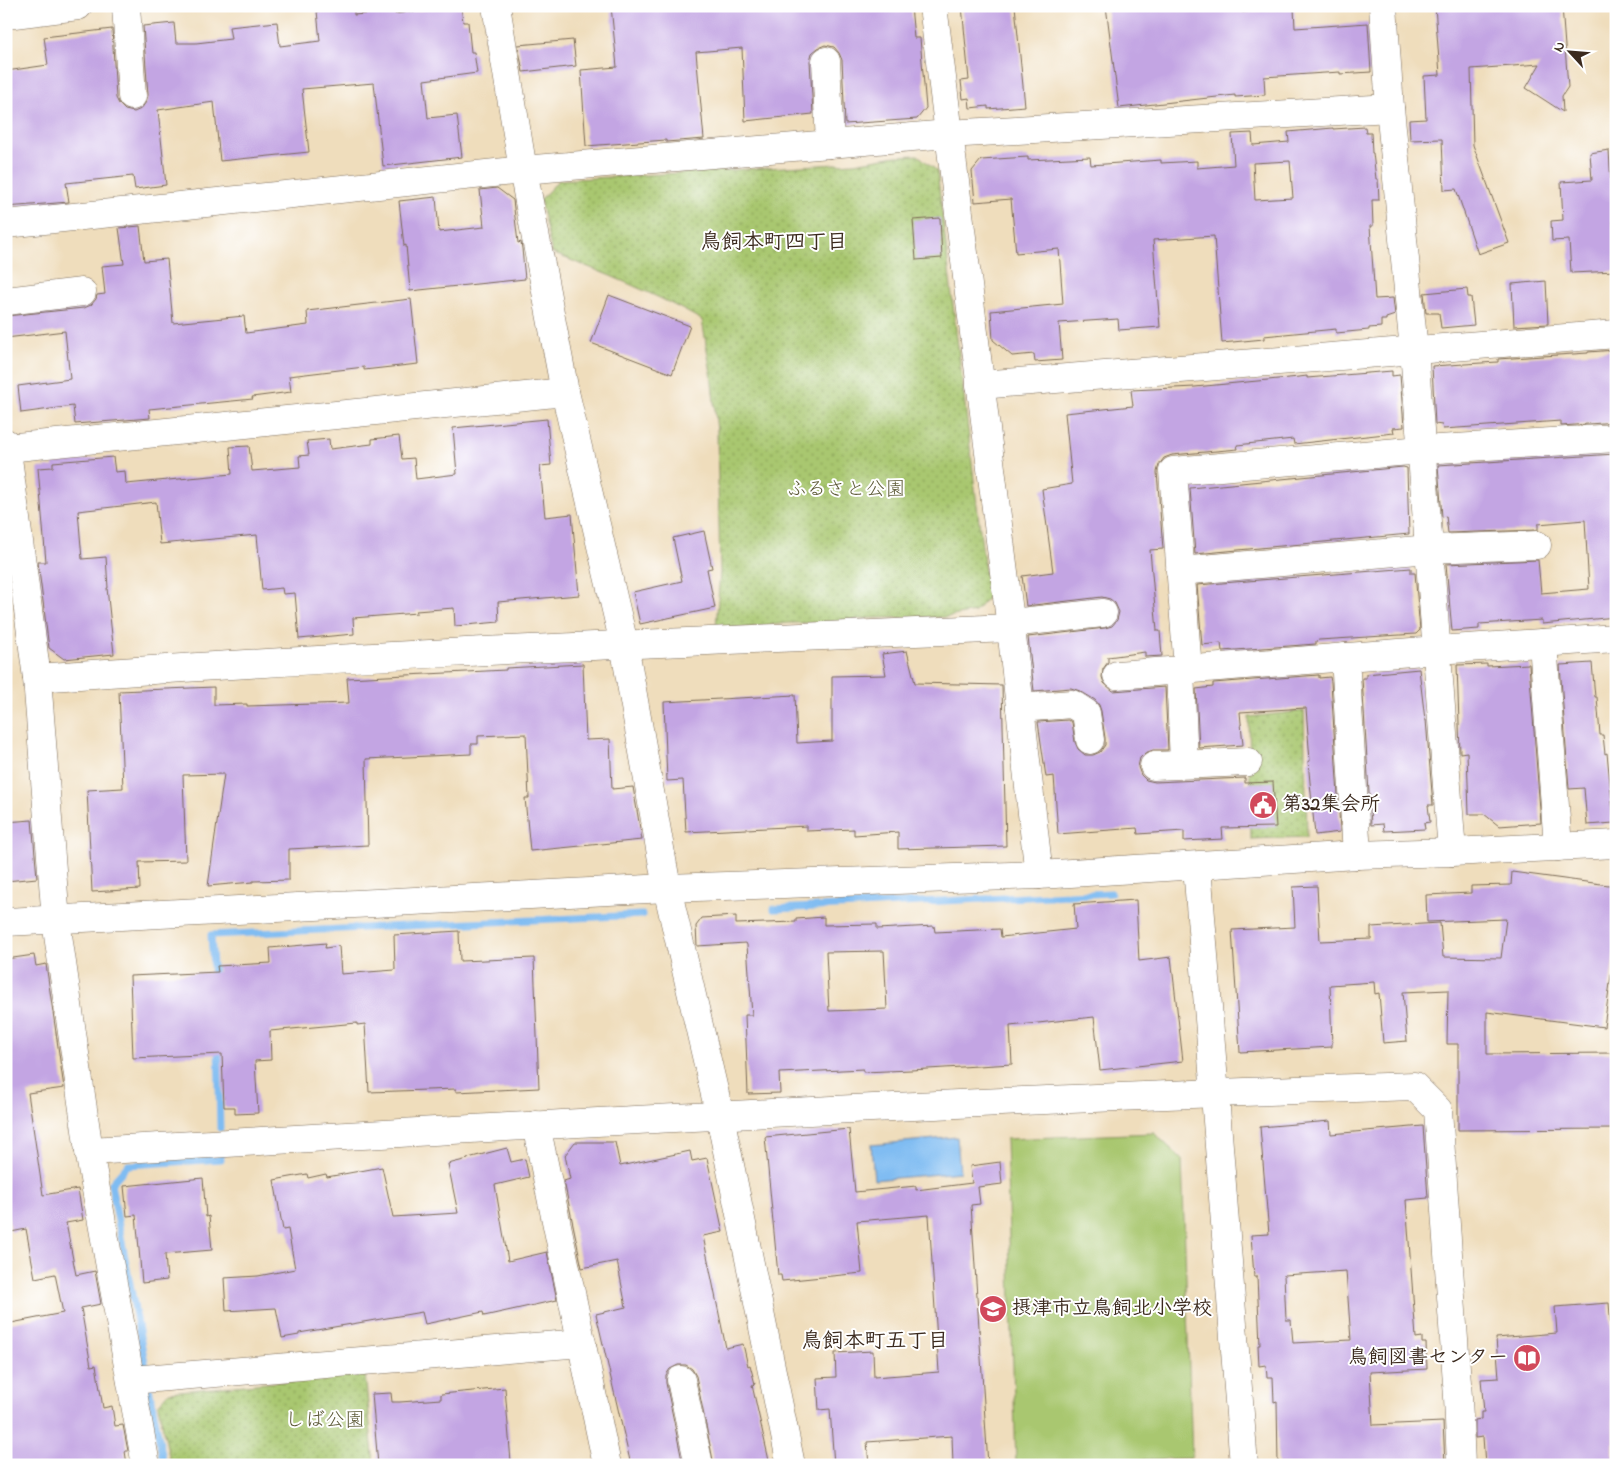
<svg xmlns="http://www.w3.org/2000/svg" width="1622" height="1471" viewBox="0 0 1622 1471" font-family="'Indie Flower','Klee One',sans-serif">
	<defs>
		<pattern id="park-dots" width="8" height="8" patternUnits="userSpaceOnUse" patternTransform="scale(1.25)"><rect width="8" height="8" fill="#a9c76f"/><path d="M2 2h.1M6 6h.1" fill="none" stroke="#8ba25b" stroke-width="1.8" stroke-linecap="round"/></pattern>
	</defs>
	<rect width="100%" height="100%" fill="#fff"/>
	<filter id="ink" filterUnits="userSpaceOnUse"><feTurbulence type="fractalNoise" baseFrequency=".02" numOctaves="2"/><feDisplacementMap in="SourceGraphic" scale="10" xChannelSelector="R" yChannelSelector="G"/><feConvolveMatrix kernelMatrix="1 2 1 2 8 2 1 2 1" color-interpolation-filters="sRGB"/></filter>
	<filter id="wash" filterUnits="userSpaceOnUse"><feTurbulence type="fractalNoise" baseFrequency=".0096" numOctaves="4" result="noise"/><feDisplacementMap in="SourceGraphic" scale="20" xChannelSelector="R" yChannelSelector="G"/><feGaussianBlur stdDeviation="1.12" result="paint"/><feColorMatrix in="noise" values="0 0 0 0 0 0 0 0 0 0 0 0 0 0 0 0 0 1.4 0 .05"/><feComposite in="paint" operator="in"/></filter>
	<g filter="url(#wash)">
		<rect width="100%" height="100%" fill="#efddbc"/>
		<!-- park -->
		<g fill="url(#park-dots)" stroke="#727846">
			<path d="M918 155 937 171 988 597 975 612 946 617 871 618 826 623H789L744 628H716L720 572 717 431 711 373 702 320C654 293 603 272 552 253L540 200 559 180 854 163 896 156Z"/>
			<polygon points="1304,711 1307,837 1251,839 1249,717"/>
			<polygon points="365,1374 374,1465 171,1465 158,1405 169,1392"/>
		</g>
		<!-- garden -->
		<polygon fill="#a9c76f" stroke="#727846" points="1154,1133 1182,1159 1192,1458 1016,1464 1006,1139"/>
		<!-- water -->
		<polygon fill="#7fbcf2" stroke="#5d7388" points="957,1137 960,1172 874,1180 871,1145"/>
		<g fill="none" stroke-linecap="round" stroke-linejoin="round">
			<!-- stream -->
			<g stroke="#7fbcf2" stroke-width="7">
				<polyline points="774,909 1111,893"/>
				<polyline points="214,982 211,935 642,915"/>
				<polyline points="218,1045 220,1128"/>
				<polyline points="147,1373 111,1184 128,1165 221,1159 220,1154"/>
				<polyline points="148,1383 164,1465"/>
			</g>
		</g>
		<g id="blocks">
			<!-- building -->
			<g fill="#c3a5e3" fill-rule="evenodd">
				<polygon points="437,6 461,6 463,22 468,22 471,52 474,52 477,73 424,80 428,118 457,115 462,157 383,166 374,83 302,89 309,152 220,161 214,102 158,110 166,185 135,189 133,176 66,183 69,202 6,207 6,71 48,65 44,37 112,29 116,98 119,104 125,110 134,112 141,109 146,102 148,95 143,26 174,23 176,43 196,43 231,39 229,27 277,22 280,46 320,41 317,11 354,7 354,15 395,11 395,14 437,8"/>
				<polygon points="611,6 911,6 914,38 920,38 926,108 917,119 845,124 842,60 839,53 834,47 825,45 818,48 812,53 810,61 813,114 745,121 742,48 696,52 704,139 666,142 666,140 586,146 581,70 617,67"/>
				<polygon points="962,6 1015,6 1025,106 988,109 988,106 970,108 969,98 963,99 961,81 969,80"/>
				<polygon points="1106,6 1241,6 1242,12 1294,8 1295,28 1368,23 1371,72 1340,74 1340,72 1264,77 1265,95 1235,97 1235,95 1119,108"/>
				<polygon points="1435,6 1562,6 1568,87 1562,96 1563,112 1526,88 1540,64 1471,69 1473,145 1509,243 1478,254 1456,189 1444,190 1442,139 1410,140 1409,120 1426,119 1424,76 1440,75"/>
				<polygon points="573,40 576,66 523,72 518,45"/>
				<path d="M1365 127 1366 133H1371L1372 153H1373L1376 179H1378L1379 200H1372L1373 226H1370L1375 299 1393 298 1395 315 1386 318V320H1381V327L1369 328V330L1336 333V329L1264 336V339L1222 343 1214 236 1153 240 1160 327 1119 330 1118 319 1059 323 1062 360 1035 362 1034 354 1012 356 993 340 991 311 1063 304 1059 249 1016 253 1011 199 975 202 972 171 981 160 1028 157V160L1090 157 1091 165 1161 160V163L1197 161V168L1234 165 1232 134 1252 133 1253 145 1289 142 1288 132 1333 128V129ZM1290 161 1293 198 1255 200 1253 163Z"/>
				<polygon points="1609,150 1616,271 1571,273 1569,240 1552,241 1551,221 1563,220 1561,182 1592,180 1590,153"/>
				<polygon points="497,188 513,200 518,243 521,242 522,249 525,279 410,291 406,245 404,246 399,201 436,197 439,232 484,227 480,190"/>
				<polygon points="940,218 942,258 916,260 913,220"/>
				<polygon points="140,226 144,261 167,259 173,323 244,316 246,333 308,325 307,311 411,299 418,364 364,370 364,367 289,376 291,392 252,397 253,399 149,409 150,418 75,424 73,406 21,413 18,386 70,379 65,331 6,338 6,316 84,308 91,305 96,299 97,295 105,294 102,266 124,264 119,228"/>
				<polygon points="1546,281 1548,324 1514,326 1512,284"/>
				<polygon points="1467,289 1468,297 1471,297 1474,325 1441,328 1439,313 1426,313 1424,293"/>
				<polygon points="609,295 690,326 672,374 591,343"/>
				<polygon points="1616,350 1616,422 1561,426 1561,421 1443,429 1442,425 1435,424 1432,366 1498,362 1498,359 1588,353 1588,352"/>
				<polygon points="1392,371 1392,376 1400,375 1404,427 1393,428 1394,433 1294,444 1293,439 1237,445 1238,449 1172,455 1164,458 1159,465 1157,472 1163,549 1150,550 1157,631 1160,631 1162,656 1145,657 1145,652 1108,657 1108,662 1103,669 1102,677 1104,683 1113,691 1165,687 1168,750 1153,750 1145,753 1140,758 1138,767 1141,775 1146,780 1155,782 1245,778 1245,783 1273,782 1276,827 1222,828 1223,839 1184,841 1184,831 1138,834 1137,828 1058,834 1054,776 1046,777 1038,722 1068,720 1072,722 1075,742 1078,749 1085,755 1093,755 1100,752 1105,745 1105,738 1101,711 1099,705 1095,700 1080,691 1071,688 1034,691 1028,637 1105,628 1112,626 1117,620 1119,612 1115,603 1110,599 1102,597 1026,606 1022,576 1053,572 1042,489 1072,484 1065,413 1133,406 1131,390 1195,387 1299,377 1307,376 1307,378"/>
				<polygon points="547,419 551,465 540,466 545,517 572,514 579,595 498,602 499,622 455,626 454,608 416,611 417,613 353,618 354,634 299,639 295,593 283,594 282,588 262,590 257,535 160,544 156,502 78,511 82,559 106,557 108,588 107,588 114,654 64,659 49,648 38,562 46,562 38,468 53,467 53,462 113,457 115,472 125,471 126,484 232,474 230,447 249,446 252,471 300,467 299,456 309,455 307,441 329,439 330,449 372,444 372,439 399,436 402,459 414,458 416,479 457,474 453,428"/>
				<polygon points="1616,454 1616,617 1542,624 1542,620 1479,624 1479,629 1452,631 1446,564 1538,560 1541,593 1589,589 1585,520 1538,524 1538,530 1448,533 1446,516 1442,517 1438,465"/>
				<polygon points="1403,467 1407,468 1409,534 1195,554 1190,488"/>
				<polygon points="704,531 712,568 707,569 715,608 640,624 633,592 682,581 673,538"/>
				<polygon points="1411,568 1411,573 1415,573 1420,630 1416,634 1319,640 1316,641 1316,644 1222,651 1221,643 1202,645 1197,585"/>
				<polygon points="907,651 915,683 1002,685 1006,846 898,849 898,832 854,835 854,829 807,831 807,826 686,832 683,780 667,781 664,702 795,695 797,743 832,741 832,676 886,675 882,654"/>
				<polygon points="1592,663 1595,697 1597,697 1600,735 1603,735 1605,754 1607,753 1614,823 1587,825 1584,788 1569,789 1560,665"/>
				<polygon points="583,664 586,740 610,739 612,789 633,787 642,840 530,851 525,798 529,798 526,734 478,736 478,744 471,744 471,754 366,759 368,845 289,849 289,880 253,881 253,882 208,886 224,774 183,775 186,861 139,862 140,889 92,892 87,790 123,788 119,691 214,687 214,705 247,704 247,706 349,703 347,678 506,670 506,668"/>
				<polygon points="1487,664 1487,666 1529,664 1541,823 1499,826 1484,814 1469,814 1467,752 1460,753 1457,665"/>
				<polygon points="1419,669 1425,720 1426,720 1433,805 1428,805 1430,822 1424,823 1425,829 1384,831 1383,824 1371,825 1362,678 1366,678 1366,674"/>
				<polygon points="1319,675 1319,678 1330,677 1331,682 1340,829 1340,832 1315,835 1308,761 1310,761 1306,708 1240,712 1243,745 1199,748 1196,689 1213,687 1213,683"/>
				<polygon points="32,820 37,878 6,881 6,822"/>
				<polygon points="1512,872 1616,886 1616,939 1604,1027 1487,1012 1487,1054 1616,1053 1616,1129 1458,1130 1458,1044 1447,1044 1448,990 1403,992 1407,1041 1383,1043 1379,993 1375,994 1374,982 1330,985 1332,1047 1240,1052 1232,930 1295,927 1293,887 1317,886 1320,941 1371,939 1371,927 1440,923 1443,957 1501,958 1506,919 1427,922 1426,895 1471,893 1471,886 1511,885"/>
				<path d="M1136 900 1139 961 1171 957 1183 1061 1100 1070 1094 1017 1010 1026 1012 1064 911 1070 863 1072V1069L779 1073 780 1093 748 1094 745 1015H752L747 945 746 943 697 946 696 926 702 918 736 916V924L796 922V919L824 917V925L877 924V929L934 926 935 932 1000 929 1001 937 1076 929 1074 904ZM884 951 887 1009 829 1011 826 952Z"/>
				<polygon points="459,931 460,961 534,958 539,1088 456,1092 456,1089 369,1092 365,1024 357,1025 357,1023 270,1031 271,1060 255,1061 258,1113 235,1114 235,1107 224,1107 222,1054 133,1058 130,976 218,972 217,966 271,963 270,948 326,943 325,948 339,946 341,974 395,970 394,935"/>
				<polygon points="34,955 36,966 46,964 64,1088 28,1093 43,1195 78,1189 83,1220 66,1223 76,1275 95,1271 101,1304 81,1308 91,1366 96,1365 103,1408 112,1406 115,1426 123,1425 128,1451 125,1451 127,1465 6,1465 6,1324 63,1313 55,1274 35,1278 26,1229 11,1232 6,1206 6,959"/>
				<path d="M1330 1121 1331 1134 1423 1126 1428 1198 1406 1200 1416 1338 1422 1337V1343H1426L1427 1369 1370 1372 1373 1425 1443 1422 1445 1465H1278L1277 1401 1274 1402 1273 1377H1267L1266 1365 1259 1366 1258 1345H1260L1257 1277H1254L1251 1235 1269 1234 1260 1127ZM1346 1271 1351 1340 1293 1343 1291 1320H1286L1284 1275Z"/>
				<polygon points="849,1129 855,1192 916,1186 916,1190 972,1183 970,1166 1000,1162 1002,1184 978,1187 980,1204 971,1205 988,1465 953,1465 952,1436 867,1442 869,1465 834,1465 830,1409 819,1410 817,1378 836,1377 835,1353 873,1351 874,1377 939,1372 929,1215 857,1221 862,1273 782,1281 781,1275 778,1275 765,1137"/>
				<polygon points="575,1142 615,1142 620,1166 690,1151 692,1161 707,1158 723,1232 703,1236 726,1348 743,1344 748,1366 750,1365 755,1384 752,1385 770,1465 714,1465 696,1376 692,1369 686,1365 678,1365 670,1369 666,1375 666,1383 683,1465 631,1465 596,1314 626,1307 617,1261 582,1268 564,1181 570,1179 565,1155"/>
				<polygon points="507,1148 511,1162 525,1159 529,1177 495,1185 508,1261 547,1252 557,1300 484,1316 483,1312 425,1324 422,1312 299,1333 299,1335 282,1338 276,1308 226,1311 224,1278 258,1276 295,1269 288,1229 283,1230 274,1180 307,1174 308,1178 326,1174 327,1177 382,1167 393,1217 458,1213 448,1164 468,1159 468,1158"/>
				<polygon points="203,1178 206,1217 209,1216 212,1250 165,1254 167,1280 142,1283 136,1215 127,1216 124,1186"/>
				<polygon points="1609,1303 1616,1390 1613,1390 1613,1465 1485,1465 1483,1437 1475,1438 1475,1420 1481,1419 1481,1412 1484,1412 1481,1379 1499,1378 1496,1338 1557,1333 1555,1307"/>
				<polygon points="505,1388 511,1462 473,1465 378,1465 372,1394 391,1393 392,1402 400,1402 441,1399 441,1394"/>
			</g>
		</g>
	</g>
	<g filter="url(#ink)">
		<use href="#blocks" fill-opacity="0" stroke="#7a6955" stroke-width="1"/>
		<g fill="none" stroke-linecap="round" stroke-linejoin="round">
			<!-- minor casing -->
			<g stroke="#7a6955" stroke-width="29">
				<g id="minor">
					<polyline points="126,6 132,96"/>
					<polyline points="496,6 523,170 565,392 624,644 667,888 720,1116 791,1465"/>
					<polyline points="933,6 1011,628 1039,875"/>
					<polyline points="1383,6 1390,108 1414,350 1452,852"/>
					<polyline points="6,15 78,6"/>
					<polyline points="826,61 830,144"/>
					<polyline points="6,224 523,170 948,134 1390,108"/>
					<polyline points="6,301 82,292"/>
					<polyline points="980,385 1616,334"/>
					<polyline points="6,443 37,678 56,921 89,1151 146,1465"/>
					<polyline points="7,448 565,392"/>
					<polyline points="1180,571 1429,549 1537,545"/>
					<polyline points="1010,623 1103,613"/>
					<polyline points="1543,643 1558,847"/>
					<polyline points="1345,657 1357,855"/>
					<polyline points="1180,670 1184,764"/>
					<polyline points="1188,670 1173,471 1422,450 1616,438"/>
					<polyline points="1117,675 1437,650 1616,638"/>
					<path d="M37 678C361 654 686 642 1011 628"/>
					<polyline points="1020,708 1072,704 1086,713 1090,740"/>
					<polyline points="1154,766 1248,762"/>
					<polyline points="1197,866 1244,1465"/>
					<polyline points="6,922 667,888 1039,875 1357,855 1452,852 1616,844"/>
					<polyline points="536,1125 607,1465"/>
					<path d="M89 1151C530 1125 972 1100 1414 1086L1438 1110 1458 1397 1461 1465"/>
					<polyline points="131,1380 582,1343"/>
					<polyline points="681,1380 699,1465"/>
				</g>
			</g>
			<!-- minor -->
			<use href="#minor" stroke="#fff" stroke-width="28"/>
		</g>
	</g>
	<!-- icons -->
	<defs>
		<g id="civic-disc" transform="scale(1.4375)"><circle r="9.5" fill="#d1495b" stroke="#fff"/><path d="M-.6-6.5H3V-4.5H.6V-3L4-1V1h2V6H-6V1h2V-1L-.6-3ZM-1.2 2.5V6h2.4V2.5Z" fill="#fff"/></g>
		<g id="school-disc" transform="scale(1.4375)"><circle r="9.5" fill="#d1495b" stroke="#fff"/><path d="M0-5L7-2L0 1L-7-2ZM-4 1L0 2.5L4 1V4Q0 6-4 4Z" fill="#fff"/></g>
		<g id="library-disc" transform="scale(1.4375)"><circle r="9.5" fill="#d1495b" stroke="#fff"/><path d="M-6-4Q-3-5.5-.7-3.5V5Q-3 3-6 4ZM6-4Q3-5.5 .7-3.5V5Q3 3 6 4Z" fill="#fff"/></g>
	</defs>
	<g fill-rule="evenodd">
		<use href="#civic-disc" x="1263" y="805"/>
		<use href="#school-disc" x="993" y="1309"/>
		<use href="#library-disc" x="1527" y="1358"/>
	</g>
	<g text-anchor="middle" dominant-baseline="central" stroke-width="4" stroke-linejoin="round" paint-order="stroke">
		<!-- park labels -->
		<g font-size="20" fill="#5c5936" stroke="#fff">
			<text x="846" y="490">ふるさと公園</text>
			<text x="325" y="1421">しば公園</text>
		</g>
		<!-- poi labels -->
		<g font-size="20" font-weight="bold" fill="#3b2a1e" stroke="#fff" text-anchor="start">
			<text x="1282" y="805">第32集会所</text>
			<text x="1012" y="1309">摂津市立鳥飼北小学校</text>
			<text x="1508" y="1358" text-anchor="end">鳥飼図書センター</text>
		</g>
		<!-- neighbourhood labels -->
		<g font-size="21" font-weight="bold" fill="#3b2a1e" stroke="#fff">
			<text x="774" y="243">鳥飼本町四丁目</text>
			<text x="875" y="1342">鳥飼本町五丁目</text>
		</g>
	</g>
	<!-- margin -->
	<rect width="1622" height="1471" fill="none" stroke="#fff" stroke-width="25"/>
	<!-- north arrow -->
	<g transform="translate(1570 52) rotate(296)" stroke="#ffffff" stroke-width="4" paint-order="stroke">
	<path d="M0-4L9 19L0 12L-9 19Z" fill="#3b2a1e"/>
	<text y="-8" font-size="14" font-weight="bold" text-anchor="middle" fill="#3b2a1e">N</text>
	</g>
</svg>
